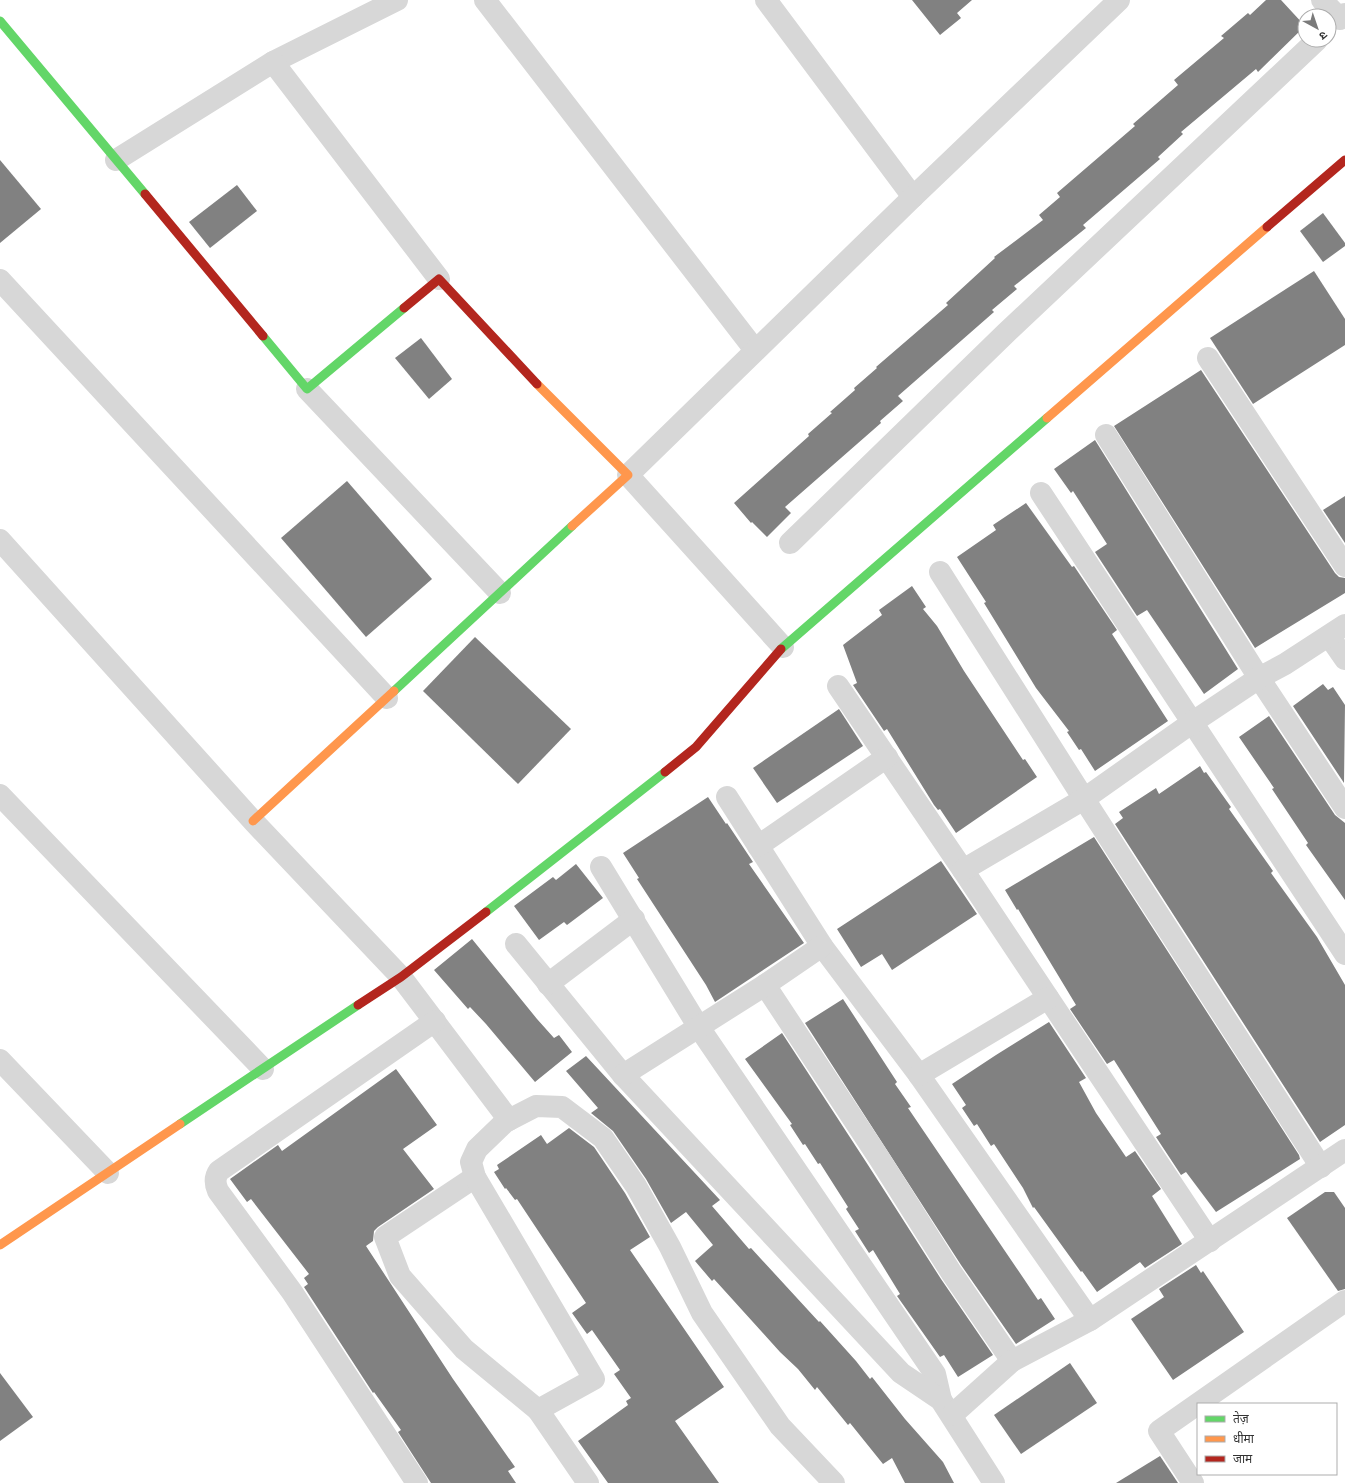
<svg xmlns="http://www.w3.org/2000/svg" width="1345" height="1483" viewBox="0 0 1345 1483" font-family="Karla,'Noto Sans Devanagari',sans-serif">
	<rect width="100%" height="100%" fill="#fff"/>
	<!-- building -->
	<g fill="#818181">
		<polygon points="912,0 972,0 957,13 961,18 940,35"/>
		<polygon points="1266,0 1281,0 1305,26 1258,72 1256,69 1181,132 1183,134 1158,157 1160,159 1083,225 1086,228 1014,286 1017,289 992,310 994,312 898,396 903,401 880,421 881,423 785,507 791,513 767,537 752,522 751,523 734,503 809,436 808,434 832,413 830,412 855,390 854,388 877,368 876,367 948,305 946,303 995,258 994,257 1043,220 1039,215 1060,197 1057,193 1135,126 1133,124 1178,85 1174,80 1224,38 1221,36 1248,13 1250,15"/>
		<polygon points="0,160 41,209 0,243"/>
		<polygon points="237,185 257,211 210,248 189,222"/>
		<polygon points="1323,213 1345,243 1345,246 1323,262 1300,231"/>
		<polygon points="1314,271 1345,319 1345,345 1253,404 1210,338"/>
		<polygon points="421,338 452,379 429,399 395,358"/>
		<polygon points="1201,370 1335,573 1339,577 1345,578 1345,593 1255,648 1114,426"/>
		<polygon points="1095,440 1238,669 1204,694 1147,610 1137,616 1095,552 1107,544 1073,491 1071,493 1054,469"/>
		<polygon points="347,481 432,579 366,637 281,538"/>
		<polygon points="1345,496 1345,543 1323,510"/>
		<polygon points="1026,503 1072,567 1074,566 1117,630 1112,634 1168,721 1095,771 1081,749 1079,750 1067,732 1069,731 1036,688 984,603 986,602 957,557 996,530 993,525"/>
		<polygon points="912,586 926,607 923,609 937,626 964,671 1023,760 1025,759 1037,777 956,833 940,809 938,810 934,805 887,729 884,731 853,685 857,683 843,645 882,615 879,610"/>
		<polygon points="475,637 571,729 518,784 423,691"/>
		<polygon points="1323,684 1328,690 1333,687 1345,705 1344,783 1293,706"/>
		<polygon points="839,709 863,746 777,803 753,768"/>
		<polygon points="1269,716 1335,815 1345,823 1345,900 1306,845 1308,843 1272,789 1274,788 1239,737"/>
		<polygon points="1200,766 1204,773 1206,772 1231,807 1229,809 1273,871 1271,873 1317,937 1345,985 1345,1125 1320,1142 1115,824 1123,818 1119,812 1156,788 1159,794"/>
		<polygon points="708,797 726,824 727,823 753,862 749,864 804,943 715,1002 706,985 637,879 639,878 623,853"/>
		<polygon points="1094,837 1299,1155 1300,1159 1216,1212 1186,1172 1181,1175 1156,1137 1161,1134 1114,1060 1107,1064 1070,1009 1076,1005 1018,909 1017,910 1005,890"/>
		<polygon points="941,861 977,914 892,970 882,954 861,967 837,929"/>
		<polygon points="576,864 603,898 567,925 564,922 539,940 514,906 553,877 556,880"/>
		<polygon points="472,939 537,1019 554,1038 559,1035 572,1052 535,1082 486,1024 470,1007 468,1009 434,970"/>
		<polygon points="843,999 897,1082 895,1084 911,1107 908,1108 1024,1279 1038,1300 1041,1298 1055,1319 1016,1344 961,1265 805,1023"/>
		<polygon points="1049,1022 1086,1078 1079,1082 1096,1113 1126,1157 1135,1151 1161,1189 1152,1196 1182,1244 1145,1268 1140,1262 1097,1292 1082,1271 1081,1272 1034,1207 1033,1208 1023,1188 994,1144 991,1146 977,1124 974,1126 962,1108 966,1105 952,1084 996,1055"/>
		<polygon points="782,1033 868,1165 941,1279 993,1355 958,1377 944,1355 940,1357 897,1296 900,1294 873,1250 869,1253 855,1231 859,1229 846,1209 848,1207 820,1163 818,1164 805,1144 803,1145 790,1125 792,1124 745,1059"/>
		<polygon points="586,1056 720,1200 712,1206 749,1249 751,1248 819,1322 820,1321 856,1361 870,1379 872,1377 905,1419 943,1462 954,1483 905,1483 892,1458 883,1464 850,1423 848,1425 817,1387 815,1390 798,1369 780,1352 714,1279 712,1281 695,1261 713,1245 686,1212 671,1223 646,1179 613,1131 591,1113 598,1108 566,1071"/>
		<polygon points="396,1069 437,1125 403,1149 434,1189 378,1227 374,1231 373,1241 366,1246 453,1379 515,1467 508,1471 516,1483 431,1483 398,1432 401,1430 374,1392 373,1393 304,1287 308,1284 304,1278 309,1274 251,1199 247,1202 230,1179 278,1145 282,1151"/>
		<polygon points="569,1128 594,1147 625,1193 650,1237 630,1250 724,1387 675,1421 719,1483 608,1483 578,1441 628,1405 626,1401 631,1398 614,1374 620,1370 592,1330 587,1334 572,1313 586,1303 517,1199 515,1200 506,1188 505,1189 494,1172 499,1169 497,1165 541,1135 547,1144"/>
		<polygon points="1325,1192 1334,1192 1345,1208 1345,1289 1338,1291 1287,1218"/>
		<polygon points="1196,1265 1201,1273 1203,1271 1244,1332 1173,1380 1131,1319 1164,1297 1159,1289"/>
		<polygon points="1070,1363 1097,1403 1021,1454 994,1415"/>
		<polygon points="0,1373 33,1417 0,1441"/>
		<polygon points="1160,1456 1178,1483 1116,1483"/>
	</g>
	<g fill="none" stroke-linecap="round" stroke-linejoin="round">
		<!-- street -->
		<g stroke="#d7d7d7" stroke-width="22">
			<polyline points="485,0 755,350"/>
			<polyline points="766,0 913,197"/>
			<polyline points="1322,0 1340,19 1345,14"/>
			<polyline points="273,62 397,0"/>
			<polyline points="116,160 273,62 439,279"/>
			<polyline points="0,280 387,698"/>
			<polyline points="1208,358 1345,566"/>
			<polyline points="307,389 500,593"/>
			<polyline points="1106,435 1259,678 1345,808"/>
			<polyline points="1041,493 1345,954"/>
			<polyline points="0,540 253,821 401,977 509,1120"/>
			<polyline points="790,543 1006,333 1317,40"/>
			<polyline points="940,572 1084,799 1321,1167"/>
			<polyline points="1329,636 1345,659"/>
			<polyline points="783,647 628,475 913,197 1119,0"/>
			<polyline points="838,686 963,870 1210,1241"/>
			<polyline points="0,795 263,1069"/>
			<polyline points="727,797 822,946 919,1075 1090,1320"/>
			<polyline points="758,846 887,757"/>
			<polyline points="601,867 698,1026 935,1374 941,1400"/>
			<polyline points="963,870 1084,799 1193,722 1259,678 1285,664 1345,625"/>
			<polyline points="516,944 623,1075 901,1373 941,1400 994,1483"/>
			<polyline points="548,984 634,919"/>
			<polyline points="765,985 879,1158 951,1272 1012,1361 1090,1320 1345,1150"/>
			<polyline points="0,1060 108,1173"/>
			<polyline points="623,1075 765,985 822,946"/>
			<polyline points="919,1075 1048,998"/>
			<polyline points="475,1177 385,1237 400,1276 464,1349 538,1410"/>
			<polyline points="952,1415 1012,1361"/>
			<path d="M417 1483 292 1292 218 1191C215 1184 214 1178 219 1171L435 1021"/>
			<polyline points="588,1483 538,1410 594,1379 475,1177 471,1162 477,1149 505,1122 536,1106 562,1107 603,1138 636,1186 670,1247 702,1313 780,1426 834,1483"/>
			<polyline points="1193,1483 1159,1431 1345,1301"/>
		</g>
		<!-- fast -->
		<g stroke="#63d668" stroke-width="9">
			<polyline points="0,21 145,194"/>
			<polyline points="263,336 307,389 404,308"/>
			<polyline points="781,649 1047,418"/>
			<polyline points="394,691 572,526"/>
			<polyline points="486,912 665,772"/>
			<polyline points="180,1124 358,1005"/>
		</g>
		<!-- slow -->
		<g stroke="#ff974d" stroke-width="9">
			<polyline points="537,384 628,475 572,526"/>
			<polyline points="1047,418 1267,227"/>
			<polyline points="253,821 394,691"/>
			<polyline points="0,1245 180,1124"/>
		</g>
		<!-- jam -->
		<g stroke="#b3261e" stroke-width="9">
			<polyline points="145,194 263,336"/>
			<polyline points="1267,227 1345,160"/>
			<polyline points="404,308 439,279 537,384"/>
			<polyline points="665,772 696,747 781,649"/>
			<polyline points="358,1005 401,977 486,912"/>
		</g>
	</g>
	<!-- legend -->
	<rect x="1197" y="1403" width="140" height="72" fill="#ffffff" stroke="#adadad"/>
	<rect x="1205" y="1416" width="20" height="6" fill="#63d668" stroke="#adadad"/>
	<text x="1233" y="1423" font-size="12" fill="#333333">तेज़</text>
	<rect x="1205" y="1436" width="20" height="6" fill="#ff974d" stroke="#adadad"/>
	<text x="1233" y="1443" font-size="12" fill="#333333">धीमा</text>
	<rect x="1205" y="1456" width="20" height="6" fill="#b3261e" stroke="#adadad"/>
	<text x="1233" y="1463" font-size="12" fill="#333333">जाम</text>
	<!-- north arrow -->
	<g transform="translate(1317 28) rotate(140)"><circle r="19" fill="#ffffff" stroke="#adadad"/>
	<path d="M0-3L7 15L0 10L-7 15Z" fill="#7a7a7a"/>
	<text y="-6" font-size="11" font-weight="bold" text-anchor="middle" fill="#333333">उ</text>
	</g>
</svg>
